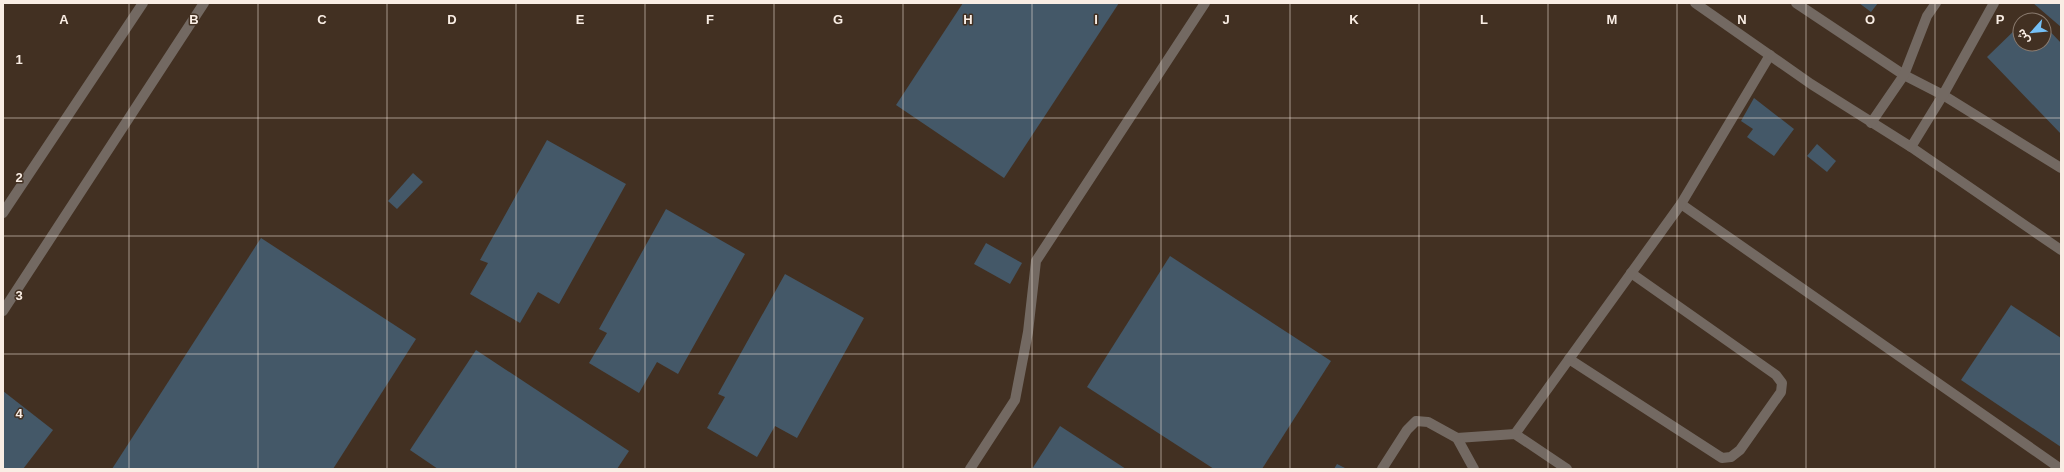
<svg xmlns="http://www.w3.org/2000/svg" width="2064" height="472" viewBox="0 0 2064 472" font-family="Arial,'Noto Sans Arabic',sans-serif">
	<rect width="100%" height="100%" fill="#423022"/>
	<!-- building -->
	<g fill="#445868">
		<polygon points="963,3 1119,3 1004,178 896,105"/>
		<polygon points="1859,3 1878,3 1871,12"/>
		<polygon points="2033,3 2061,3 2061,27"/>
		<polygon points="2032,13 2039,20 2025,20"/>
		<polygon points="2020,25 2020,44 2044,44 2044,25 2061,43 2061,134 1987,57"/>
		<polygon points="1754,98 1794,129 1774,156 1747,137 1753,129 1741,121"/>
		<polygon points="547,140 626,184 559,304 538,292 520,323 470,294 488,263 480,260"/>
		<polygon points="1817,144 1836,161 1827,172 1807,156"/>
		<polygon points="413,173 423,182 397,209 388,201"/>
		<polygon points="666,209 745,254 678,374 657,362 639,393 589,363 607,333 599,329"/>
		<polygon points="261,238 416,339 333,469 112,469"/>
		<polygon points="986,243 1022,263 1010,284 974,264"/>
		<polygon points="1170,256 1331,361 1262,469 1214,469 1087,387"/>
		<polygon points="785,274 864,318 797,438 775,426 757,457 707,428 725,397 718,394"/>
		<polygon points="2011,305 2061,338 2061,447 1961,380"/>
		<polygon points="476,350 629,451 617,469 438,469 410,450"/>
		<polygon points="3,391 53,430 23,469 3,469"/>
		<polygon points="1060,426 1126,469 1032,469"/>
		<polygon points="1337,464 1347,469 1334,469"/>
	</g>
	<g fill="none" stroke-linecap="round" stroke-linejoin="round">
		<!-- service -->
		<g stroke="#736962" stroke-width="10">
			<polyline points="1681,204 2061,469"/>
			<polyline points="1569,359 1722,458 1731,457 1740,450 1781,392 1782,383 1776,375 1631,273"/>
			<polyline points="1515,434 1681,204 1770,55"/>
			<polyline points="1457,438 1515,434 1567,469"/>
			<polyline points="1382,469 1407,430 1416,421 1428,422 1457,438 1474,469"/>
		</g>
		<!-- minor -->
		<g stroke="#736962" stroke-width="10">
			<polyline points="1904,75 1943,95 2061,168"/>
			<polyline points="1911,147 2061,250"/>
			<polyline points="970,469 1015,400 1028,332 1036,261 1205,3"/>
		</g>
		<!-- tertiary -->
		<g stroke="#736962" stroke-width="10">
			<polyline points="1695,3 1811,84 1911,147 1943,95 1994,3"/>
			<polyline points="1796,3 1904,75"/>
			<polyline points="1871,123 1904,75 1927,16 1936,3"/>
			<polyline points="3,213 143,3"/>
			<polyline points="3,311 204,3"/>
		</g>
	</g>
	<!-- grid -->
	<path fill="none" stroke="#f9ede4" stroke-width="1" stroke-opacity="0.55" d="M129 3V469M258 3V469M387 3V469M516 3V469M645 3V469M774 3V469M903 3V469M1032 3V469M1161 3V469M1290 3V469M1419 3V469M1548 3V469M1677 3V469M1806 3V469M1935 3V469M3 118H2061M3 236H2061M3 354H2061"/>
	<g font-size="13" text-anchor="middle" font-weight="bold" fill="#f9ede4" stroke="#423022" stroke-width="3" stroke-linejoin="round" paint-order="stroke">
		<text x="64" y="24">A</text>
		<text x="194" y="24">B</text>
		<text x="322" y="24">C</text>
		<text x="452" y="24">D</text>
		<text x="580" y="24">E</text>
		<text x="710" y="24">F</text>
		<text x="838" y="24">G</text>
		<text x="968" y="24">H</text>
		<text x="1096" y="24">I</text>
		<text x="1226" y="24">J</text>
		<text x="1354" y="24">K</text>
		<text x="1484" y="24">L</text>
		<text x="1612" y="24">M</text>
		<text x="1742" y="24">N</text>
		<text x="1870" y="24">O</text>
		<text x="2000" y="24">P</text>
		<text x="19" y="64">1</text>
		<text x="19" y="182">2</text>
		<text x="19" y="300">3</text>
		<text x="19" y="418">4</text>
	</g>
	<!-- border -->
	<rect width="2064" height="472" fill="none" stroke="#f9ede4" stroke-width="8"/>
	<!-- north arrow -->
	<g transform="translate(2032 32) rotate(243)"><circle r="19" fill="#423022" stroke="#8b7c70"/>
	<path d="M0-3L7 15L0 10L-7 15Z" fill="#75c0f6"/>
	<text y="-6" font-size="11" font-weight="bold" text-anchor="middle" fill="#f9ede4">ش</text>
	</g>
</svg>
